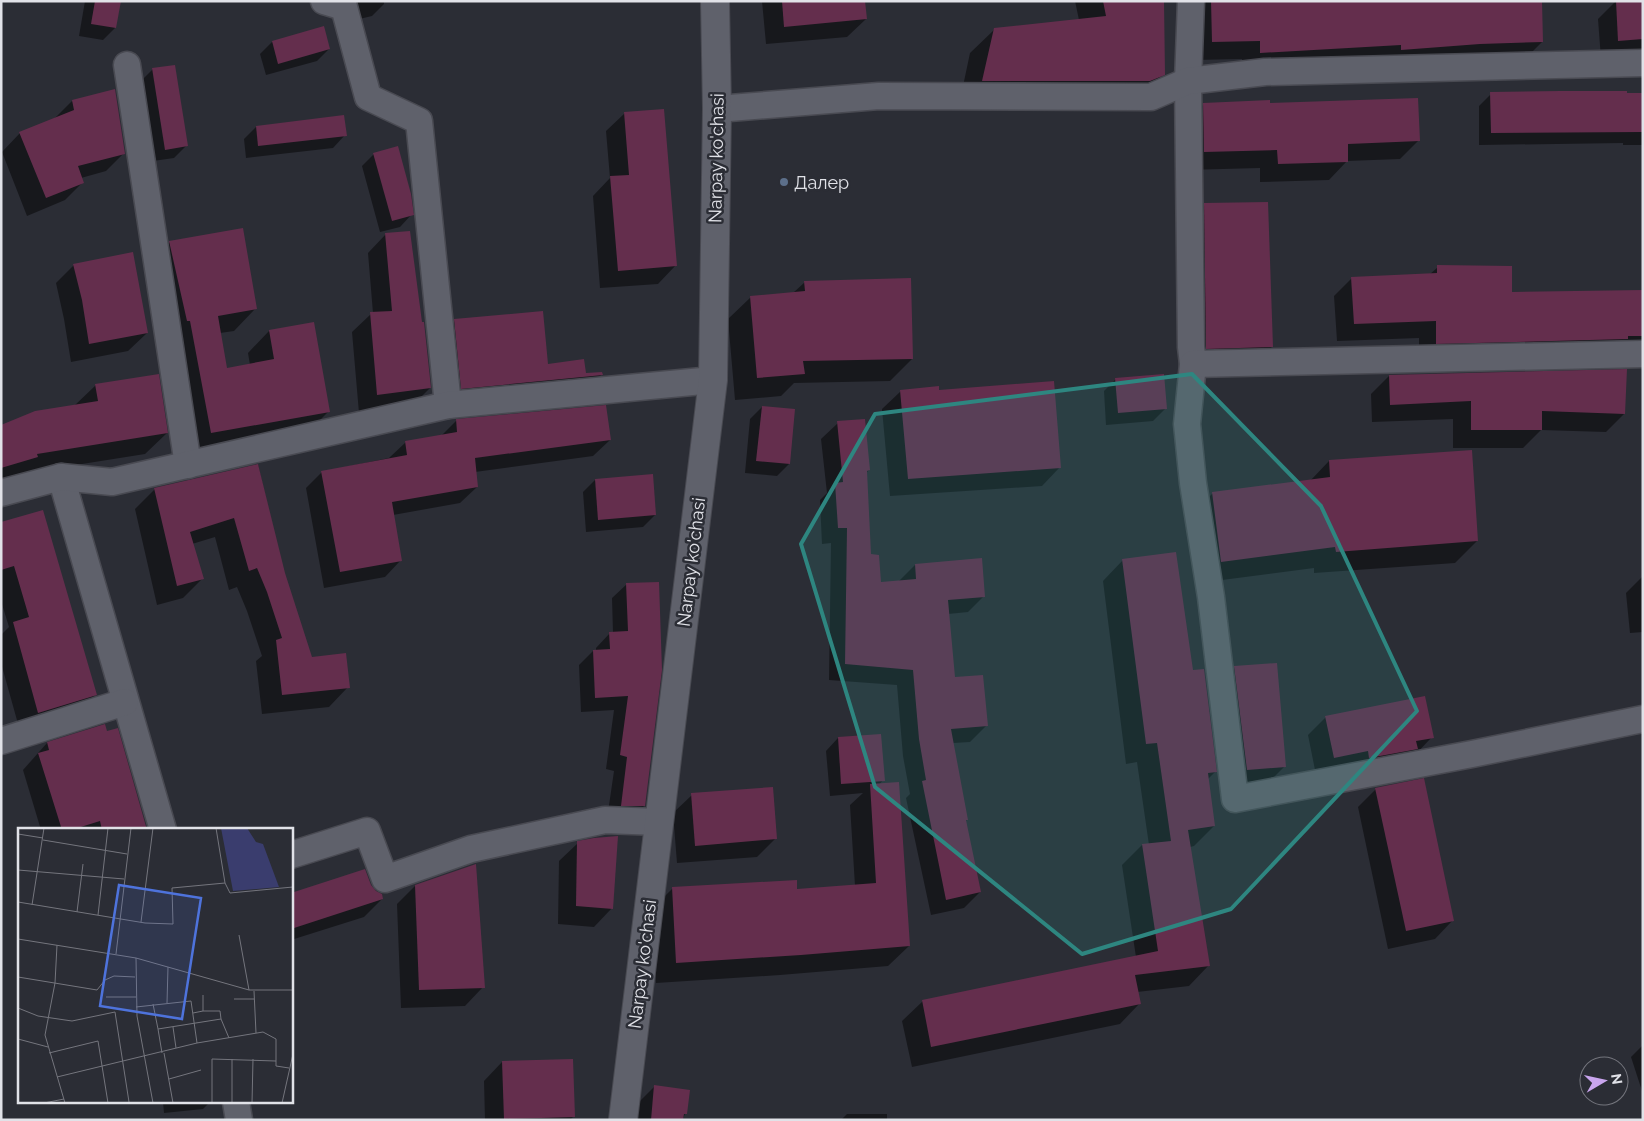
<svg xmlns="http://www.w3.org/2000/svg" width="1644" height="1121" viewBox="0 0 1644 1121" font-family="Raleway,sans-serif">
	<rect width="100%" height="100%" fill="#2b2d35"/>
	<!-- shadow -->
	<g fill="#0007">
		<polygon points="85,1 120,1 115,28 103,40 79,36"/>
		<polygon points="351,1 384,1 384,4 372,16 355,20"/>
		<polygon points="762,1 864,1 866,19 847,37 766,44"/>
		<polygon points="1075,1 1163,1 1163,74 1139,98 959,105 970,53 995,29 1079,20"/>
		<polygon points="1193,1 1468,1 1542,42 1524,60 1242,70 1242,59 1194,60"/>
		<polygon points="1616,1 1643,1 1643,56 1601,59 1598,19"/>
		<polygon points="272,42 329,49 317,61 266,75 260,54"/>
		<polygon points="153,69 186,146 174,158 153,161 140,82"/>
		<polygon points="1491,94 1643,94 1643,145 1623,145 1623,143 1479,145 1479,106"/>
		<polygon points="72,101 124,153 106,171 81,178 83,182 65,200 27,216 2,152 20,133 54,119"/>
		<polygon points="1204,104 1269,104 1418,141 1400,159 1347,161 1329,180 1260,182 1260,168 1186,170 1186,122"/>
		<polygon points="625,113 676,265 658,284 600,288 593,196 610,178 606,131"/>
		<polygon points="256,127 345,135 333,148 246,158 244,139"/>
		<polygon points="374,154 412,214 400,227 380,232 362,166"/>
		<polygon points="1205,205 1272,347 1248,371 1183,372 1181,229"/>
		<polygon points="386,234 430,388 412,406 359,413 352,332 371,314 373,313 368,253"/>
		<polygon points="170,242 255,309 234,331 220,333 226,370 250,365 248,353 269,331 329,411 307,433 190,454 148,264"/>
		<polygon points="74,265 147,333 128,351 71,362 64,319 56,283"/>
		<polygon points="1438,267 1510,294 1643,291 1643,353 1419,361 1419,338 1337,341 1334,296 1352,278 1429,275"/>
		<polygon points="805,282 912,359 890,381 794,383 781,396 735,400 728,319 751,297 793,293"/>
		<polygon points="455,321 547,365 585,375 601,375 584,392 445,405 438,338"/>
		<polygon points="1389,376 1624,414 1606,432 1541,430 1523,448 1453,448 1453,419 1372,422 1371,394"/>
		<polygon points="1116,379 1165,409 1153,421 1106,425 1104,391"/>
		<polygon points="96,385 167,433 145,454 19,474 15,478 1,482 1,426 74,406"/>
		<polygon points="901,391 1060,467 1042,486 890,496 882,409"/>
		<polygon points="762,407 789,464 777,476 745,473 750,419"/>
		<polygon points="456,421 610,440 593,456 475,472 477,487 460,503 393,515 401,560 385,577 324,588 306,488 322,472 389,458 406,442 441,436"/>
		<polygon points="838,423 869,470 866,473 870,555 880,584 899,581 915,565 984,596 968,612 948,614 954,679 986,726 970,742 953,743 967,820 965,821 980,892 964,908 931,915 906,798 910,794 903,756 897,685 829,680 831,543 822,544 820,500 827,493 821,439"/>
		<polygon points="1329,461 1477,541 1455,563 1314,573 1314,568 1199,583 1190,516 1212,494 1310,481"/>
		<polygon points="258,465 284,574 311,658 348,687 329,707 262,714 256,661 262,656 247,611 237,587 229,590 215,537 192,544 203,578 183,598 157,605 135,509 155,489"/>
		<polygon points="595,480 655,515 643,527 586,532 583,492"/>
		<polygon points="1,523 95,695 77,713 20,731 1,663 1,635 9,627 1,601"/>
		<polygon points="1123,560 1192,671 1215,772 1207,780 1214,826 1194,846 1190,847 1209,965 1189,986 1137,992 1140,1003 1120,1024 912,1067 902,1021 923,1001 1136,957 1122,865 1142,845 1149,845 1137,762 1126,764 1103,581"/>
		<polygon points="1643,576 1643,632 1630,633 1626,593"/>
		<polygon points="627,584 644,806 630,820 607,819 614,771 606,769 614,710 581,712 579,665 593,651 596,651 596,648 610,633 613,633 612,598"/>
		<polygon points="1235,668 1285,766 1269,782 1231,785 1219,684"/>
		<polygon points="1326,717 1432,737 1414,756 1316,775 1308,735"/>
		<polygon points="104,726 146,830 41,830 23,770 47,743"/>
		<polygon points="838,738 883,780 879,785 909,946 888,966 780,975 656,983 652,909 672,889 796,891 855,886 850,805 863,793 830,796 826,751"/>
		<polygon points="1376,789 1453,920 1435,939 1388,949 1358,807"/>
		<polygon points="692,795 776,838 757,857 677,863 673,813"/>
		<polygon points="578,843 612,908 594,927 558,924 559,861"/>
		<polygon points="370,885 382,899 364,917 291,940 291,895"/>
		<polygon points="415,886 483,987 465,1006 401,1008 397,904"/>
		<polygon points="1643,1045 1643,1094 1631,1057"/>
		<polygon points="502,1062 574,1116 570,1120 485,1120 484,1081"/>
		<polygon points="655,1086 685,1114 682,1120 636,1120 638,1103"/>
		<polygon points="163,1102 210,1102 203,1109 164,1113"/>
		<polygon points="847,1114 887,1114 887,1120 841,1120"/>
	</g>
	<!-- building -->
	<g fill="#642e4d">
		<polygon points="95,1 121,1 116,28 91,24"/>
		<polygon points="782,1 865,1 867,19 784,27"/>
		<polygon points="1103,1 1164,1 1165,75 1150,81 982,81 994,28 1106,16"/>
		<polygon points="1211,1 1542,1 1543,42 1480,44 1401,50 1401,45 1260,53 1260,41 1212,42"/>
		<polygon points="1616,1 1643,1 1643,39 1618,41"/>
		<polygon points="324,26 330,49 278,64 272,41"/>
		<polygon points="175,65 188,146 165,150 152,68"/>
		<polygon points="115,89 125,154 78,166 84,183 46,198 19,132 74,110 72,100"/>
		<polygon points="1561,91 1627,91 1627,93 1643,93 1643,132 1491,133 1490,92"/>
		<polygon points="1418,98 1420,141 1348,144 1348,162 1278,164 1277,150 1204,152 1203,103 1270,100 1270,103"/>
		<polygon points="664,109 677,266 618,271 610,176 629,175 624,112"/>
		<polygon points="344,115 347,136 258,146 256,126"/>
		<polygon points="398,146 411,194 414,215 392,221 373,153"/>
		<polygon points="1268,202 1273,347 1206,349 1204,203"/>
		<polygon points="243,228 257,309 218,316 227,368 274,359 269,330 314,322 330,412 211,433 190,321 187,321 169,241"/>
		<polygon points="410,231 422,322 424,322 431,388 377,395 370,312 392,311 385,233"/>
		<polygon points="133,252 148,333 89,344 82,300 73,264"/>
		<polygon points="1437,265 1512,266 1512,292 1643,290 1643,336 1628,336 1628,339 1436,344 1436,321 1354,324 1351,277 1437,273"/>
		<polygon points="911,278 913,359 803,361 805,374 757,378 750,296 805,291 804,281"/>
		<polygon points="543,311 548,364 584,359 586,373 602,372 603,375 461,389 454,319"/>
		<polygon points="1627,369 1625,414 1542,411 1542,430 1471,430 1471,401 1390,405 1389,375"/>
		<polygon points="159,374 168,433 37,454 38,457 1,468 1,425 35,411 98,401 95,384"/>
		<polygon points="1164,374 1167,409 1118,413 1115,378"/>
		<polygon points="1054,381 1061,468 908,479 900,390 939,386 939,390"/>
		<polygon points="606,405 611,440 475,458 478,487 392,502 402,561 340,572 321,471 407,455 405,441 457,432 456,419"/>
		<polygon points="762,406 795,409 790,464 756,461"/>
		<polygon points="865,419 870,470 867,471 871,554 879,555 881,582 916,579 915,564 982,558 985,597 948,600 955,677 983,675 988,726 951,729 968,820 966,820 981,892 946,900 922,781 926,780 919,739 913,670 845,664 847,528 838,528 835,483 843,482 837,421"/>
		<polygon points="1472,450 1478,541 1336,552 1335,547 1221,562 1212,492 1330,477 1329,460"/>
		<polygon points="258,464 285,573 312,657 346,653 350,688 282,695 276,640 282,638 267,592 257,568 249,571 234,518 190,532 204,579 177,586 154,488"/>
		<polygon points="653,474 656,515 598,520 595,479"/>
		<polygon points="43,510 97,695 38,713 13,622 29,617 14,566 1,570 1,522"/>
		<polygon points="1176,552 1193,670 1204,669 1217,772 1208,773 1215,826 1188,830 1210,966 1135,975 1141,1004 931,1047 922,1000 1158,951 1142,844 1171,841 1157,743 1146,744 1122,559"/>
		<polygon points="659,582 662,670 645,806 621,806 627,757 620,755 628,696 595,698 593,650 610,649 609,632 628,631 626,583"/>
		<polygon points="1277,663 1286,767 1247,770 1234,666"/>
		<polygon points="1425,696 1434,738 1416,741 1418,749 1369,758 1368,751 1334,758 1325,716"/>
		<polygon points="105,724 107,731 118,728 147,830 102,830 100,821 71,830 62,830 38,753 49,750 47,742"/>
		<polygon points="881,734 885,781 841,784 838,737"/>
		<polygon points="1424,778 1454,921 1406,931 1375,788"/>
		<polygon points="899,782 910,946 801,955 676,963 672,887 797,880 797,889 876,883 870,784"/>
		<polygon points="773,787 777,839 695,846 691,793"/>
		<polygon points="618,836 613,909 576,906 577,841 594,838"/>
		<polygon points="476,864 485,988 419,990 415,885"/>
		<polygon points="365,869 371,885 376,891 382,894 383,899 291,929 291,893"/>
		<polygon points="573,1059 575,1117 504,1119 502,1061"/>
		<polygon points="654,1085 690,1090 687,1114 684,1114 683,1120 651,1120"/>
	</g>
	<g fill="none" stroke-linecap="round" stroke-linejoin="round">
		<!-- minor casing -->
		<g stroke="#494a52" stroke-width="29">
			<g id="minor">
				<polyline points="324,1 344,7 368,97 419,121 448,405"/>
				<polyline points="1191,1 1188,81 1191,347 1193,364 1187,424 1193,483 1211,597 1235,799 1472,754 1643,719"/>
				<polyline points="127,65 188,465"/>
				<polyline points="717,109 879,96 1151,97 1188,81 1265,72 1643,63"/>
				<polyline points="1193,364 1643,354"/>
				<polyline points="61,477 163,830"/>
				<polyline points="1,493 61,477 112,482 448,405 713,380"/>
				<polyline points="1,741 125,702"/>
				<polyline points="291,855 367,831 385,879 471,849 605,820 659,822"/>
				<polyline points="236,1102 239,1120"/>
			</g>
		</g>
		<!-- secondary casing -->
		<g stroke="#494a52" stroke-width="30">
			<polyline id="secondary" points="623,1120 713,380 717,109 715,1"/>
		</g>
		<!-- minor -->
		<use href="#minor" stroke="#5f616b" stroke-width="26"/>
		<!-- secondary -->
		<use href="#secondary" stroke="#5f616b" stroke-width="28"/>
	</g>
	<!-- marked area -->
	<path fill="#2e8680" fill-opacity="0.2" stroke="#2e8680" stroke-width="4" stroke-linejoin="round" d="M1192 374 1321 506 1417 711 1231 909 1082 954 875 787 801 544 875 414Z"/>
	<!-- markers -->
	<circle fill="#5c6f8a" stroke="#2b2d35" stroke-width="2" cx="784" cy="182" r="5"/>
	<g text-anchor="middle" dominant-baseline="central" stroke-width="5" stroke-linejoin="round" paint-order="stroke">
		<!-- street labels -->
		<g font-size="18" fill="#e1e2e8" stroke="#2b2d35">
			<text transform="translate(716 158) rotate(-89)">Narpay ko'chasi</text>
			<text transform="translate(691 562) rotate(-83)">Narpay ko'chasi</text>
			<text transform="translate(642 964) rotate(-83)">Narpay ko'chasi</text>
		</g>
		<!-- poi labels -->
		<g font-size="18" fill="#e1e2e8" stroke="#2b2d35" text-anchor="start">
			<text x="794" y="182">Далер</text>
		</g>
	</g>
	<!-- overview -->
	<g transform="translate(18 828)">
		<rect width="275" height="275" fill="#2b2d35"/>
		<path d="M203 0H229L238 14 245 16 261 59 215 63Z" fill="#3a3d6e"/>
		<path fill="none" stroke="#74757d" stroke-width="1" d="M198 0 207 55M0 6 25 10M25 12 109 26M0 42 106 51M0 74 127 95 155 96 154 60 207 55 212 65 275 59M14 77 26 0M59 84 65 36M80 87 90 0M123 94 135 0M221 107 231 162M0 111 118 130 231 162H275M39 117 37 155 27 207 47 275M98 126 113 0M118 130 119 188 135 275M0 149 79 162 87 152 96 148 117 149M236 163 238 205M88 169H118M216 171H236M149 175 150 139M135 176 140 201M118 179 173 173 179 215M0 180 20 188 54 193 97 184 111 274M185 183H202L203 191M175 185 185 183V167M155 199 158 220M0 211 30 219M31 225 80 213 90 275M144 225 140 201 203 191 211 210M146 225 155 275M39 249 179 215 245 204 258 211V238L271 240M151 251 183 242M26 275 46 271M108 275H125M194 275V231L258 233M214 275V231M234 275 235 231M264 275 275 226"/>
		<path fill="#4e73dc" fill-opacity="0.15" stroke="#4e73dc" stroke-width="2.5" d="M101 57 183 70 164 191 82 178Z"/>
		<rect width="275" height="275" fill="none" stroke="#e1e2e8" stroke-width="2.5"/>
	</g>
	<!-- border -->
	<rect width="1644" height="1121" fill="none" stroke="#e1e2e8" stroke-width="5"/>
	<!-- north arrow -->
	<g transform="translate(1604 1081) rotate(81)"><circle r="24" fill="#2b2d35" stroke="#74757d"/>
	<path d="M0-4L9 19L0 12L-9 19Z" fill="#c9a5ee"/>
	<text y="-8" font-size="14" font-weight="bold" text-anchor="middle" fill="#e1e2e8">N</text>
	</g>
</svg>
